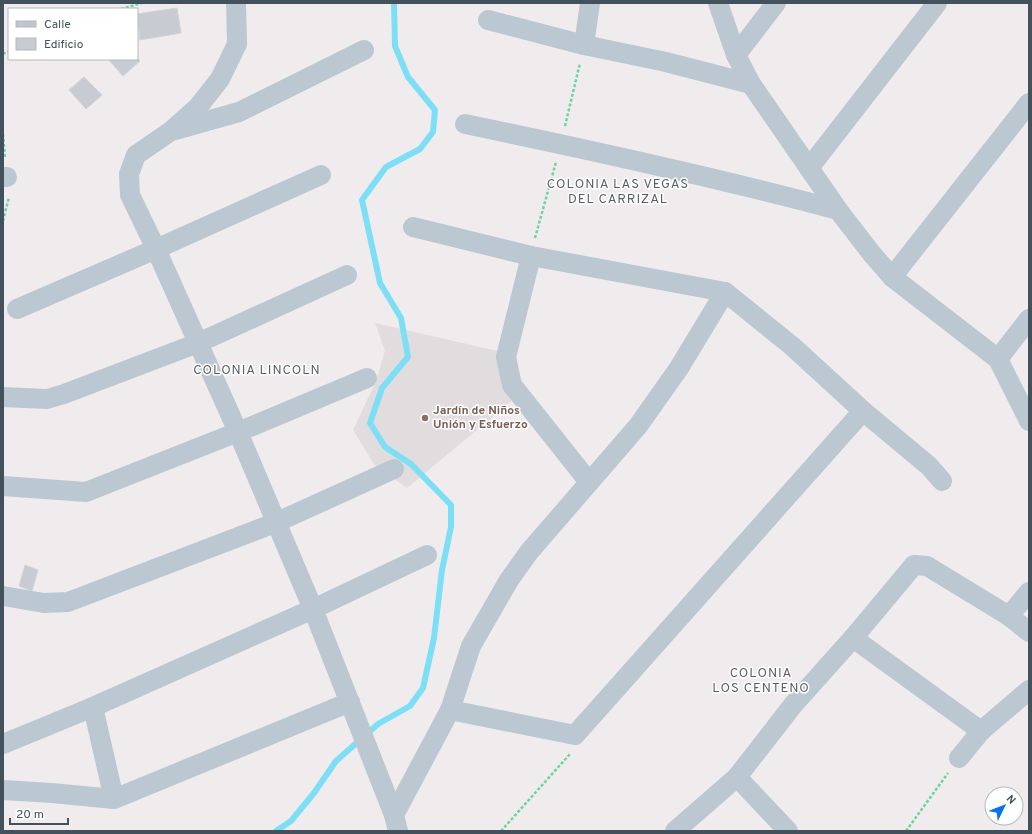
<svg xmlns="http://www.w3.org/2000/svg" width="1032" height="834" viewBox="0 0 1032 834" font-family="Overpass,sans-serif">
	<rect width="100%" height="100%" fill="#f0eced"/>
	<!-- education -->
	<polygon fill="#e1ddde" points="375,323 502,352 515,398 407,488 374,464 353,430 376,381 385,351"/>
	<g fill="none" stroke-linecap="round" stroke-linejoin="round">
		<!-- stream -->
		<polyline stroke="#7ddff5" stroke-width="6" points="276,831 291,821 314,793 336,761 378,724 410,706 423,688 434,638 442,570 451,527 451,505 411,464 385,447 370,423 382,388 408,357 401,318 380,283 362,200 386,167 420,149 433,132 435,110 408,77 395,46 394,3"/>
	</g>
	<!-- building -->
	<g fill="#c8ccd2" stroke="#d0d3d9">
		<polygon points="177,8 181,33 140,40 137,14"/>
		<polygon points="137,58 140,61 123,76 108,59 137,59"/>
		<polygon points="84,77 102,95 86,109 69,90"/>
		<polygon points="25,565 38,570 32,591 19,586"/>
	</g>
	<g fill="none" stroke-linecap="round" stroke-linejoin="round">
		<!-- path -->
		<g stroke="#6ad59d" stroke-width="2.5" stroke-dasharray="3 2" stroke-linecap="butt">
			<polyline points="121,9 142,3"/>
			<polyline points="3,54 9,51"/>
			<polyline points="565,126 580,63"/>
			<polyline points="3,134 5,158"/>
			<polyline points="3,221 9,197"/>
			<polyline points="535,238 556,162"/>
			<polyline points="501,831 570,754"/>
			<polyline points="906,831 948,773"/>
		</g>
		<!-- minor -->
		<g stroke="#bbc8d1" stroke-width="20">
			<polyline points="236,3 237,44 220,79 198,107 171,131 136,155 129,174 130,195 156,249 238,432 313,609 394,815 398,831"/>
			<polyline points="718,3 736,55 751,84 838,210 872,254 892,277 998,359 1029,421"/>
			<polyline points="488,20 584,45 666,62 751,84"/>
			<polyline points="584,45 590,3"/>
			<polyline points="736,55 776,3"/>
			<path d="M465 124C590 150 715 177 838 210"/>
			<polyline points="175,130 239,112 364,50"/>
			<polyline points="809,168 937,3"/>
			<polyline points="3,177 7,177"/>
			<polyline points="413,227 531,256 725,292 792,346 863,411 929,466 942,481"/>
			<polyline points="531,256 506,357 512,385 589,482"/>
			<polyline points="892,277 1029,103"/>
			<polyline points="17,309 156,249 321,175"/>
			<polyline points="998,359 1029,319"/>
			<polyline points="3,397 47,399 64,394 198,343 347,275"/>
			<polyline points="3,486 86,492 238,432 367,378"/>
			<polyline points="3,596 44,603 68,602 275,523 394,469"/>
			<polyline points="1009,616 1029,592"/>
			<polyline points="853,638 981,731"/>
			<polyline points="93,707 114,799"/>
			<polyline points="450,710 575,735 863,411"/>
			<polyline points="3,744 93,707 313,609 427,555"/>
			<polyline points="959,758 981,731 1029,690"/>
			<polyline points="737,777 788,831"/>
			<polyline points="3,790 52,793 114,799 350,702"/>
			<polyline points="394,815 450,710 471,646 509,580 529,552 638,426 679,368 725,292"/>
			<polyline points="675,831 737,777 793,705 853,638 914,565 927,566 1009,616 1029,632"/>
		</g>
	</g>
	<!-- markers -->
	<circle fill="#8d6e63" stroke="#fff" stroke-width="1.5" cx="425" cy="418" r="4"/>
	<g text-anchor="middle" dominant-baseline="central" stroke-width="3" stroke-linejoin="round" paint-order="stroke">
		<!-- education labels -->
		<g font-size="12" font-weight="bold" fill="#785e54" stroke="#fff" text-anchor="start">
			<text x="433" y="411">Jardín de Niños<tspan x="433" dy="14">Unión y Esfuerzo</tspan></text>
		</g>
		<!-- neighbourhood labels -->
		<g font-size="13" letter-spacing="1" fill="#595d63" stroke="#fff">
			<text x="618" y="185">COLONIA LAS VEGAS<tspan x="618" dy="15">DEL CARRIZAL</tspan></text>
			<text x="257" y="371">COLONIA LINCOLN</text>
			<text x="761" y="674">COLONIA<tspan x="761" dy="15">LOS CENTENO</tspan></text>
		</g>
	</g>
	<!-- border -->
	<rect width="1032" height="834" fill="none" stroke="#43515c" stroke-width="8"/>
	<!-- legend -->
	<rect x="8" y="8" width="130" height="52" fill="#ffffff" stroke="#b4b9be"/>
	<rect x="16" y="21" width="20" height="6" fill="#bbc8d1" stroke="#b4b9be"/>
	<text x="44" y="28" font-size="12" fill="#43515c">Calle</text>
	<rect x="16" y="38" width="20" height="12" fill="#c8ccd2" stroke="#b4b9be"/>
	<text x="44" y="48" font-size="12" fill="#43515c">Edificio</text>
	<!-- north arrow -->
	<g transform="translate(1004 806) rotate(47)"><circle r="19" fill="#ffffff" stroke="#b4b9be"/>
	<path d="M0-3L7 15L0 10L-7 15Z" fill="#0572f1"/>
	<text y="-6" font-size="11" font-weight="bold" text-anchor="middle" fill="#43515c">N</text>
	</g>
	<!-- scale -->
	<path d="M10 818v6h58v-6" fill="none" stroke="#43515c" stroke-width="2"/>
	<text x="16" y="818" font-size="12" fill="#43515c" stroke="#ffffff" stroke-width="3" paint-order="stroke">20 m</text>
</svg>
